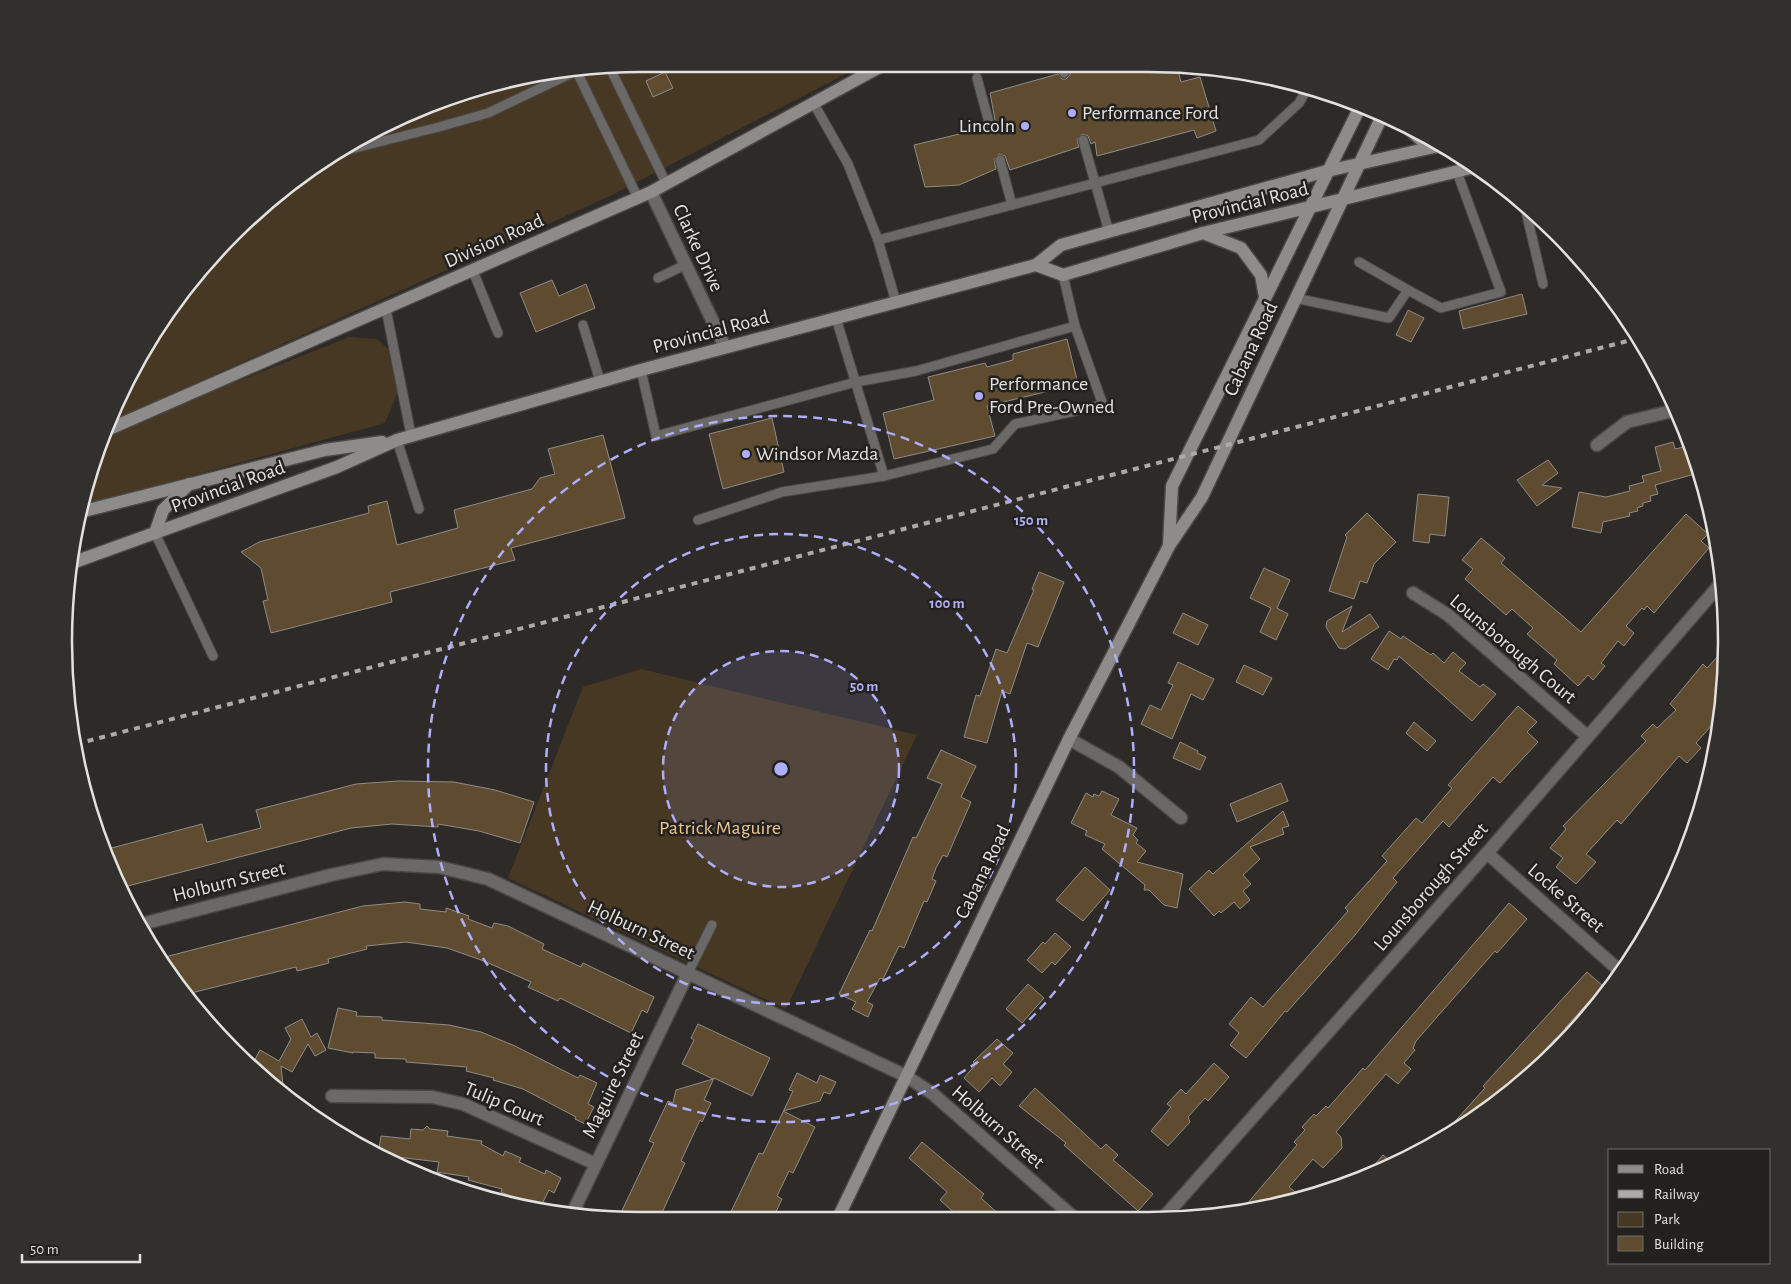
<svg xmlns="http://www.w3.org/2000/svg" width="1791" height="1284" viewBox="0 0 1791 1284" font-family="'Alegreya Sans',sans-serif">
	<rect width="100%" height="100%" fill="#2d2a27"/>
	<!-- green -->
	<g fill="#473823">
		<polygon points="642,64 865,64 610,196 110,422 123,386 207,261 321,161 420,108 492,84"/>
		<polygon points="349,337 377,339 388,349 399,389 385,423 81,506 84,492 104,439 223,387"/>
		<polygon points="641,669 917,735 786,1009 508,878 583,687"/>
	</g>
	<!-- building -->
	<g fill="#5e4b30" stroke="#8f8c88">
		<polygon points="1075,64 1149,64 1177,67 1181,82 1200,77 1216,131 1197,138 1194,130 1097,156 1095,142 1091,144 1088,136 1082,134 1077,139 1079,147 1010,170 1005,156 999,154 994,159 996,169 959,185 925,187 914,145 984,128 988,132 992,132 996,125 990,93 1058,74 1062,79 1066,79 1070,75 1070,71 1077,69"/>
		<polygon points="665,72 673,88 653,97 646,81"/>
		<polygon points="552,280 559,296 586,284 595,308 536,332 520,293"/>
		<polygon points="1522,294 1527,314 1463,329 1459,311"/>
		<polygon points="1408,310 1424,318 1411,342 1396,335"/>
		<polygon points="1067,339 1078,384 987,406 995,436 894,459 883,413 934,400 928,377 985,363 987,367 1013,360 1013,354"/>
		<polygon points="772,418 784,472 723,489 709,434"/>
		<polygon points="603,435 625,518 511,548 515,560 390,592 392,602 271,633 263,601 268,600 261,568 241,552 259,542 369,513 368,506 387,501 397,545 458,528 454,510 532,489 540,478 555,474 548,449"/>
		<polygon points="1673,442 1675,449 1688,446 1695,474 1655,485 1658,494 1650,496 1651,501 1643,503 1643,506 1637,508 1638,511 1629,513 1630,516 1603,522 1601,533 1572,527 1579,492 1606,497 1630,491 1629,486 1644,482 1642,476 1661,471 1655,447"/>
		<polygon points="1548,460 1558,473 1542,485 1562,488 1537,506 1517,480"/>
		<polygon points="1418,494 1449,497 1445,536 1430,534 1429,543 1413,541"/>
		<polygon points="1367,513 1396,542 1374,564 1367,583 1360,581 1354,599 1329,591 1347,537 1345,535"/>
		<polygon points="1686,514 1708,534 1701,541 1709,548 1654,613 1647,606 1644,610 1642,608 1626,626 1634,633 1624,646 1618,641 1601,663 1605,666 1593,680 1588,675 1578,686 1554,664 1557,660 1527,634 1533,628 1512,609 1506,615 1465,579 1473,569 1462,560 1481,538 1505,558 1501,563 1581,632"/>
		<polygon points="1264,568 1290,580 1277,608 1288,614 1276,640 1260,632 1271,608 1250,598"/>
		<polygon points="1039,572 1064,582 1038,647 1027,643 1010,694 1002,691 987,743 964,737 976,695 980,696 996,649 1007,653 1034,590 1032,589"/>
		<polygon points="1352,606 1342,632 1370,614 1379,627 1345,649 1339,648 1326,627 1327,621"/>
		<polygon points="1183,613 1208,625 1198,645 1173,633"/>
		<polygon points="1389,631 1401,639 1403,636 1431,655 1433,653 1444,663 1453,652 1466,663 1459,671 1480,687 1483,684 1496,694 1472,721 1399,656 1397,660 1394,659 1388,670 1371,659"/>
		<polygon points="1718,656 1725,663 1726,680 1720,716 1696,743 1701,748 1687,763 1679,756 1621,824 1617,820 1586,854 1596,862 1576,884 1556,867 1563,858 1550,848 1566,829 1563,826 1646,741 1641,736 1653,724 1657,728 1676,710 1670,704 1703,664 1707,668"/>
		<polygon points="1178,662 1214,679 1203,700 1191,694 1172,739 1141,724 1150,705 1161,710 1173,685 1168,683"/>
		<polygon points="1244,665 1272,678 1263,695 1236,682"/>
		<polygon points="1518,706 1537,722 1527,732 1538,742 1500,783 1493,777 1449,827 1443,821 1393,878 1397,882 1355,935 1287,1012 1285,1011 1246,1058 1230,1045 1239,1033 1229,1024 1251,997 1263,1007 1348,911 1345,908 1387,861 1382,856 1416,818 1422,823 1452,788 1448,785"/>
		<polygon points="1414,722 1436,741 1427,751 1406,733"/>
		<polygon points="1180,742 1198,751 1197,753 1206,757 1200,770 1173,758"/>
		<polygon points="941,750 976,766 961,797 971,802 947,857 943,855 936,868 932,879 936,881 927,902 924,901 904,948 899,946 883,979 880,978 867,1002 873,1005 868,1017 852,1009 856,1002 839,994 870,930 872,931 913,837 916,838 942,784 927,778"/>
		<polygon points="398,781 454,782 495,790 534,802 520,843 479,831 438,824 438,827 392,824 351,828 120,888 108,864 104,850 202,824 207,842 261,828 256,810 356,784"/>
		<polygon points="1281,783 1288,801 1237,822 1230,804"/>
		<polygon points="1102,791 1119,799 1111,815 1137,828 1133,835 1138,840 1136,843 1146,851 1137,862 1183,874 1177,908 1164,905 1149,890 1144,890 1145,885 1102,849 1105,844 1085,835 1087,831 1071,823 1086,793 1093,797 1094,794 1099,796"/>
		<polygon points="1283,811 1289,826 1282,828 1284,834 1250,847 1260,859 1243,875 1251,884 1243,891 1250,900 1240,909 1234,902 1221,913 1219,911 1214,916 1189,889 1209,870 1213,874"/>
		<polygon points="1085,867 1110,890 1083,921 1056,900"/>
		<polygon points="405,902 420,904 420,909 446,912 446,908 469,916 468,919 492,928 494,923 508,926 544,944 542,949 581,967 583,963 654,997 647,1013 642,1010 631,1033 560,998 558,1001 528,987 531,982 484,961 447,948 406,942 366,946 367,949 328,959 329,963 297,971 296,967 187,994 161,958 363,906"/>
		<polygon points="1509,903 1527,919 1497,953 1495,951 1416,1041 1413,1048 1415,1050 1404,1063 1411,1069 1398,1084 1386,1074 1336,1132 1341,1137 1342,1148 1323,1168 1313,1159 1289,1187 1299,1195 1241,1211 1297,1145 1294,1142 1305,1130 1302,1127 1314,1114 1316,1116 1326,1106 1328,1108 1363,1068 1365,1070"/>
		<polygon points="1055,933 1071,947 1055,965 1052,962 1042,973 1027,960 1043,942 1045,944"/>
		<polygon points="1587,972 1603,986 1565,1028 1571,1033 1562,1043 1556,1038 1502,1097 1452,1133 1448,1129 1485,1088 1483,1086"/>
		<polygon points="1028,984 1044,998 1022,1023 1006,1009"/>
		<polygon points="338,1008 357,1012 356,1016 382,1017 382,1020 449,1025 481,1032 515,1046 578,1078 580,1075 597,1083 588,1104 594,1107 585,1124 575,1119 576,1117 523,1089 493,1080 494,1078 466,1071 467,1067 406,1062 406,1059 375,1058 375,1053 353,1052 353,1053 328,1048"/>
		<polygon points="302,1019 311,1037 317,1033 326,1050 315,1056 308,1044 292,1072 281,1066 283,1085 252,1065 260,1050 279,1061 291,1039 285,1028"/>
		<polygon points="698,1024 770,1058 752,1096 714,1078 704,1100 711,1103 702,1122 700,1120 681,1161 685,1163 659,1219 618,1219 654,1143 649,1141 668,1101 673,1103 676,1090 713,1079 682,1064 694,1040 691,1038"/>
		<polygon points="997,1039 1013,1053 1003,1064 1012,1072 1000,1086 992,1078 979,1092 964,1078 976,1064 973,1062"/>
		<polygon points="1214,1063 1229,1077 1208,1101 1205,1098 1188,1117 1190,1122 1168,1146 1151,1131 1171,1107 1167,1104 1181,1089 1186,1094"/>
		<polygon points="797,1073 817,1083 820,1075 836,1082 830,1094 824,1092 820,1101 783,1111 815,1127 793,1173 789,1171 777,1196 782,1199 773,1218 728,1218 759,1153 763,1154 793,1091 789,1090"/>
		<polygon points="1035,1088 1101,1149 1106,1144 1118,1155 1113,1160 1153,1194 1138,1211 1064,1145 1066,1143 1019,1106"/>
		<polygon points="427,1126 430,1129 448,1131 447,1136 482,1141 481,1144 503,1156 505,1151 521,1158 519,1162 545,1174 546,1170 561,1178 554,1193 549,1190 540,1208 501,1192 502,1189 468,1180 469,1177 437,1172 439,1162 397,1157 396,1164 378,1156 381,1136 410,1139 411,1129 423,1130"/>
		<polygon points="922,1142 984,1194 981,1198 1002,1217 959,1217 940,1200 947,1192 909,1158"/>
		<polygon points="1383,1155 1394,1164 1363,1178"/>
	</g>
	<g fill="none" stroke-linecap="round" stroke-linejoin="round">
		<!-- service casing -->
		<g stroke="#4a4744" stroke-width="11">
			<g id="service">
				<polyline points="1062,64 1064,73"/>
				<polyline points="610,68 666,183"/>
				<polyline points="577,72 638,198"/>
				<polyline points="977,78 990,126"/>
				<polyline points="814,104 848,164 878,240 896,302"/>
				<polyline points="1083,140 1109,232"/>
				<polyline points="339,152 439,127 488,113 572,73"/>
				<polyline points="1000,160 1012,205"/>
				<polyline points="1524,203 1543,284"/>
				<polyline points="878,240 1259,140 1299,103 1307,89"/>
				<polyline points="1359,262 1408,290"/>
				<polyline points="473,271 498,333"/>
				<polyline points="658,278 685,265"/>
				<polyline points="1295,298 1389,318 1408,290 1441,308 1501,292 1457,172"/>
				<polyline points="386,309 411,435"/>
				<polyline points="836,318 884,476"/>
				<polyline points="583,325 600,381"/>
				<polyline points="641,370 656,436 856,382 916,371 1075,326"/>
				<polyline points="397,440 419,509"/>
				<polyline points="698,520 782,492 884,476 993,449 1015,424 1103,405 1075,326 1063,275"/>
				<polyline points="155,533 213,656"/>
				<polyline points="688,973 712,925"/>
			</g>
		</g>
		<!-- minor casing -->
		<g stroke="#4a4744" stroke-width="15">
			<g id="minor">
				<polyline points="651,192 725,347"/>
				<polyline points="1597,445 1627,422 1676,410"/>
				<polyline points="1413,593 1448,615 1587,736"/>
				<polyline points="1069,739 1119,767 1181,818"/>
				<polyline points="1487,853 1621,972"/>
				<polyline points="138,925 331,875 383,864 439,867 488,879 906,1076 933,1094 1072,1216"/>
				<polyline points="332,1096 432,1097 463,1104 596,1164"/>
				<polyline points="572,1214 688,973"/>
				<polyline points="1165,1216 1487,853 1723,581"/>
			</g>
		</g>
		<!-- secondary casing -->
		<g stroke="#4a4744" stroke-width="15">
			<g id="secondary">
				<polyline points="1406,126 1423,142 1438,144"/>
				<polyline points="1203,233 1241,248 1261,275 1265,297"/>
				<polyline points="1036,265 1063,275 1203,233 1475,167"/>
				<polyline points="107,430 651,192 885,64"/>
				<polyline points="80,512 325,450 382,442"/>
				<polyline points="155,533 163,510 189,484"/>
				<polyline points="1169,545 1172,486 1361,105"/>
				<polyline points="69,564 337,467 397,440 641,370 1036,265 1061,245 1327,171 1443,145"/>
				<polyline points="838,1218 1069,739 1169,546 1202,497 1383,114"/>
			</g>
		</g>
		<!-- service -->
		<use href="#service" stroke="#6b6968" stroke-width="9"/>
		<!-- minor -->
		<use href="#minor" stroke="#6b6968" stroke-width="12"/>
		<!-- secondary -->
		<use href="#secondary" stroke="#8e8c8a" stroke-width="12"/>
		<!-- rail -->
		<polyline stroke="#adaba9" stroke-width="4" stroke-dasharray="6 6" stroke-linecap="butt" points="76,744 1639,338"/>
	</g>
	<!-- distance rings -->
	<circle cx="781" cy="769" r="118" fill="#afaefa" fill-opacity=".12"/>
	<g fill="none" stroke="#afaefa" stroke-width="2.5" stroke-dasharray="9 6">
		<circle cx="781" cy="769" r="118"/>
		<circle cx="781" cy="769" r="235"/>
		<circle cx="781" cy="769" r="353"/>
	</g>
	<!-- markers -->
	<g fill="#afaefa" stroke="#23211e" stroke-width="2">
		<circle cx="1072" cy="113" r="5"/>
		<circle cx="1025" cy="126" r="5"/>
		<circle cx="979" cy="396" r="5"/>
		<circle cx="746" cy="454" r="5"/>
	</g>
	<g text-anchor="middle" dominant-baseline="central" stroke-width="5" stroke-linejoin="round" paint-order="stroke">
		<!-- poi labels -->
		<g font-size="20" fill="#e3e1df" stroke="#23211e" text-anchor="start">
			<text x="1082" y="113">Performance Ford</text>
			<text x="1015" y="126" text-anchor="end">Lincoln</text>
			<text x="989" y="384">Performance<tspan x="989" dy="23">Ford Pre-Owned</tspan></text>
			<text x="756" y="454">Windsor Mazda</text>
		</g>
		<!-- street labels -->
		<g font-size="20" fill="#e3e1df" stroke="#23211e">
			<text transform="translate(1250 203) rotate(-14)">Provincial Road</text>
			<text transform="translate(494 241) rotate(-24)">Division Road</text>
			<text transform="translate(698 248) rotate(65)">Clarke Drive</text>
			<text transform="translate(711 332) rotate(-15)">Provincial Road</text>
			<text transform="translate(1251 349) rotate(-65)">Cabana Road</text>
			<text transform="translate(228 487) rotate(-20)">Provincial Road</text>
			<text transform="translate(1513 649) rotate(40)">Lounsborough Court</text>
			<text transform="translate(983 872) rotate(-64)">Cabana Road</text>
			<text transform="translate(229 882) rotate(-14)">Holburn Street</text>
			<text transform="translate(1431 887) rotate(-49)">Lounsborough Street</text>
			<text transform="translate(1566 898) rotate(41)">Locke Street</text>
			<text transform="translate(641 930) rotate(25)">Holburn Street</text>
			<text transform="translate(613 1085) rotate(-64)">Maguire Street</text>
			<text transform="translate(504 1104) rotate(23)">Tulip Court</text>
			<text transform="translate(998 1127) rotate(41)">Holburn Street</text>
		</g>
		<!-- park labels -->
		<g font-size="20" fill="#eac492" stroke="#23211e">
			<text x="720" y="828">Patrick Maguire</text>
		</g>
	</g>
	<!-- crop -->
	<path d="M0 0H1791V1284H0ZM642 72H1148A570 570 0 0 1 1718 642V642A570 570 0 0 1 1148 1212H642A570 570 0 0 1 72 642V642A570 570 0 0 1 642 72Z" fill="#32302d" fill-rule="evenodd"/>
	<path fill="none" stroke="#e3e1df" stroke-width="2.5" d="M642 72H1148A570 570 0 0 1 1718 642V642A570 570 0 0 1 1148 1212H642A570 570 0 0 1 72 642V642A570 570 0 0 1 642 72Z"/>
	<circle cx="781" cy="769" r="8" fill="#afaefa" stroke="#23211e" stroke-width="2.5"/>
	<g font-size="15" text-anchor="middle" font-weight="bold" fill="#afaefa" stroke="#23211e" stroke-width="5" stroke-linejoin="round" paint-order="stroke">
		<text x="1031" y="525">150 m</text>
		<text x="947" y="608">100 m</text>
		<text x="864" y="691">50 m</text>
	</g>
	<!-- legend -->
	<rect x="1608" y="1149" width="162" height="115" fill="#23211e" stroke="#706e6b"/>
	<rect x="1618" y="1165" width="25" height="8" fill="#8e8c8a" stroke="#706e6b"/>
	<text x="1654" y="1174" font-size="15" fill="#e3e1df">Road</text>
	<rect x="1618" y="1190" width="25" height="8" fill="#adaba9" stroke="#706e6b"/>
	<text x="1654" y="1199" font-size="15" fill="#e3e1df">Railway</text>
	<rect x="1618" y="1212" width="25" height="15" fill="#473823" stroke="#706e6b"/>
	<text x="1654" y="1224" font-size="15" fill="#e3e1df">Park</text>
	<rect x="1618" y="1236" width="25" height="15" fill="#5e4b30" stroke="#706e6b"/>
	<text x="1654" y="1249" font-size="15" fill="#e3e1df">Building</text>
	<!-- scale -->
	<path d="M22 1254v8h118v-8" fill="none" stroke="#e3e1df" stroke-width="2.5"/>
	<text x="30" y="1254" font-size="15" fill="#e3e1df" stroke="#23211e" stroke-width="4" paint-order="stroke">50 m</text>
</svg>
